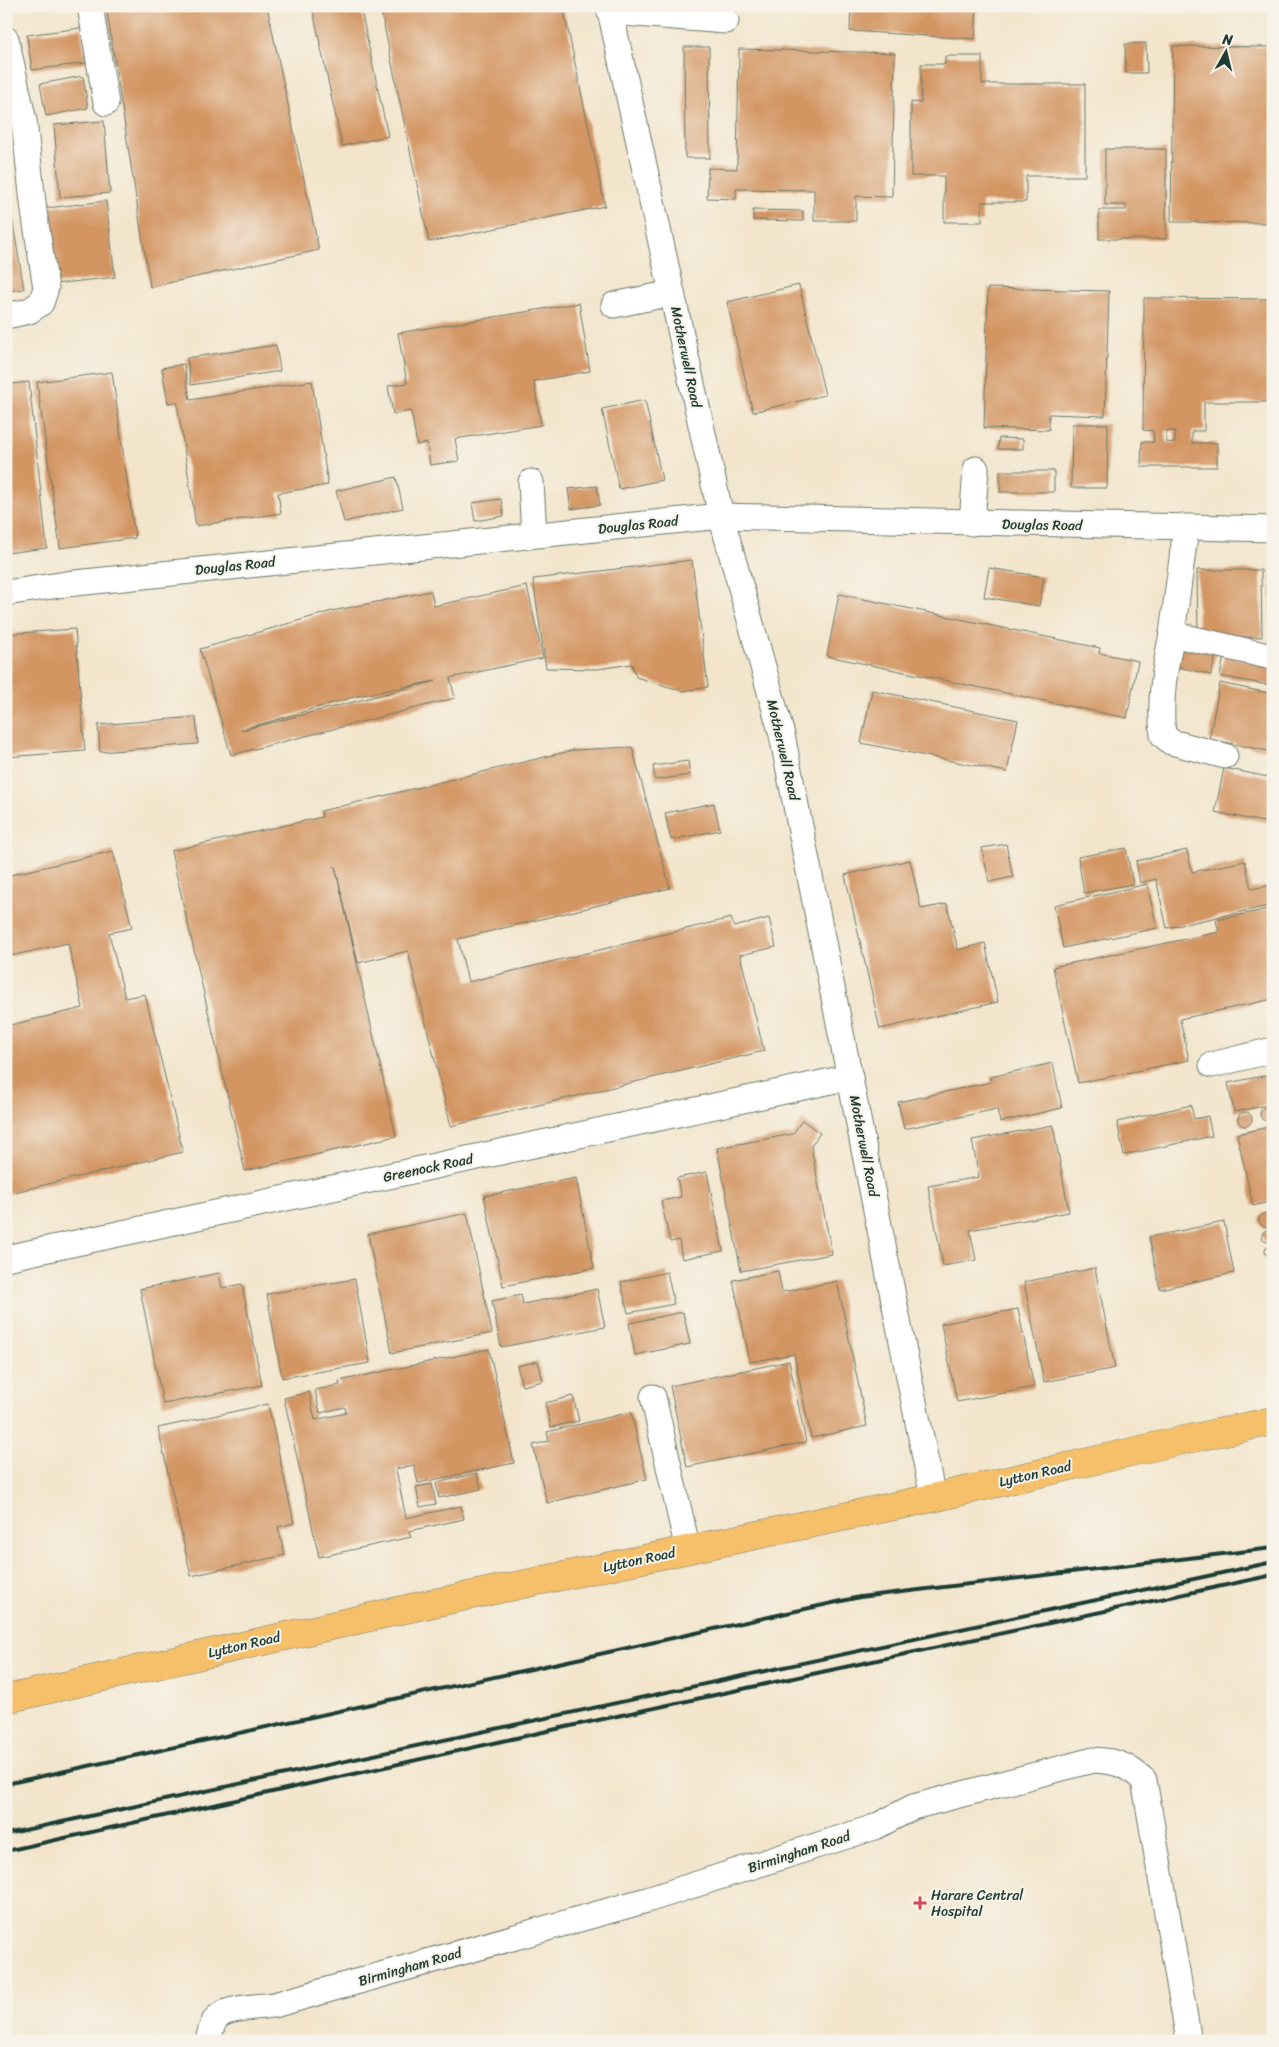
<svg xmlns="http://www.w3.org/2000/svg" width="1279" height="2047" viewBox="0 0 1279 2047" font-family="Sriracha,sans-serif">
	<rect width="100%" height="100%" fill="#f7f3e8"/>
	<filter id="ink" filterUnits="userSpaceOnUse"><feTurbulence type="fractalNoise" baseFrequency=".02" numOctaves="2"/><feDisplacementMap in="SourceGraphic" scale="10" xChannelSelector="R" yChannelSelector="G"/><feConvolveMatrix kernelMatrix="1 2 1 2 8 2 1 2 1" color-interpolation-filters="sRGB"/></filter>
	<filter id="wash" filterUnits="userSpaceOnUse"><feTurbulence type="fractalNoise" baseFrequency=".0096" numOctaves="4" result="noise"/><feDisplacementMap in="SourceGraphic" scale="20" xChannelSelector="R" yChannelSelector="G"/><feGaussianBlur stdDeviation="1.12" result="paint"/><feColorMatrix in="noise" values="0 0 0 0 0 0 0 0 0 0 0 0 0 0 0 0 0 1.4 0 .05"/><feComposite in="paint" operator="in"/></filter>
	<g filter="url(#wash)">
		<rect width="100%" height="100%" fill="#f2e5cc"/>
		<g id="blocks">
			<!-- building -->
			<g fill="#d39663" fill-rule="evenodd">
				<polygon points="106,6 267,6 319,250 150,287"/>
				<polygon points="312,6 360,6 388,136 342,146"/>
				<polygon points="380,6 563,6 605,206 429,242"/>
				<rect x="694" y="6" width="62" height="3"/>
				<polygon points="851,6 977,6 975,39 850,31"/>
				<polygon points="81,28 86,63 32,70 27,35"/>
				<polygon points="1146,43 1147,73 1126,73 1125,44"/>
				<polygon points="1173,46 1273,47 1273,223 1171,222"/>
				<polygon points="684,47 709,47 710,158 685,158"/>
				<polygon points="739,49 895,53 892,197 856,196 856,221 814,221 814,190 736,189 736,199 707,198 708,168 737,169"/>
				<polygon points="945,56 982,56 982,84 1085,84 1085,176 1026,176 1026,202 982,202 982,222 944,222 944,176 911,176 911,102 921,103 921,64 945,64"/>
				<polygon points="83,76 88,108 46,116 40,84"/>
				<polygon points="104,121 110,193 60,197 54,125"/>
				<polygon points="1105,149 1166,149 1166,239 1099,239 1099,210 1126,210 1126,205 1105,205"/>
				<polygon points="6,182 24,289 6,291"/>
				<polygon points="106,201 115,277 55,284 46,208"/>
				<polygon points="753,210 803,211 803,221 753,220"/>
				<polygon points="799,285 825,395 753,412 727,302"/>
				<polygon points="988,288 1109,291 1105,416 1049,414 1049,430 984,428"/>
				<path d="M1144 298 1273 299V402H1204V431H1192V443H1217V467H1141L1142 442H1154L1153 431 1143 430ZM1166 431H1175V443L1166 442Z"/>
				<polygon points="579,303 590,371 534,381 541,425 455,439 459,461 430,465 427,443 417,445 411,411 393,414 388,386 407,383 398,333"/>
				<polygon points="276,345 280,371 191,385 187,358"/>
				<polygon points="184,364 190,400 312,381 328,485 278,493 281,513 196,526 177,402 168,403 162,368"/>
				<polygon points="112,372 135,538 60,548 37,382"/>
				<polygon points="29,382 47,548 6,553 6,385"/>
				<polygon points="645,400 662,480 619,489 602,409"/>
				<polygon points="1072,424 1108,424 1107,488 1071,488"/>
				<polygon points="999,438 1023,439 1023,449 998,449"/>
				<rect x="1000" y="471" width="54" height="21"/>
				<polygon points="396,477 403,508 344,522 336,491"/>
				<polygon points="597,486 600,505 571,509 568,489"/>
				<polygon points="501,499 504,516 475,521 472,503"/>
				<polygon points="692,560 708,687 683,691 636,677 632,664 597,669 546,668 533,579"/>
				<polygon points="989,568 1044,577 1039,606 984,597"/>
				<polygon points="1197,570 1261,570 1262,637 1198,638"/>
				<polygon points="1271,570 1273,570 1273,652 1270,652"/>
				<path d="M527 586 543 658 450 678 455 698 231 755 200 649 332 611 431 591 434 606ZM436 681 242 730H241L357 696Z"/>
				<polygon points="839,594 1100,648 1099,653 1138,661 1127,718 827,656"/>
				<polygon points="75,629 85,751 6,757 6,634"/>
				<polygon points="1180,642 1217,651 1211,675 1175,666"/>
				<polygon points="1224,656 1273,665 1273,686 1220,676"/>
				<polygon points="1220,683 1273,694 1273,752 1209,739"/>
				<polygon points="872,690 1018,720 1007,772 861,743"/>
				<polygon points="196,717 198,744 100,752 98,725"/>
				<polygon points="632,747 670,888 458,939 468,982 731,918 734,927 769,918 776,947 740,955 764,1051 451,1126 408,951 358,963 335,866 396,1136 245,1171 171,851 322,817 321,811 574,750"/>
				<polygon points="688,761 690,775 655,780 653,766"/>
				<polygon points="1224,768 1273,778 1273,824 1215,812"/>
				<polygon points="714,803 720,830 671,840 665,813"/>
				<polygon points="1006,844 1013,877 989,882 982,848"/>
				<polygon points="1126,848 1133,884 1084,893 1078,857"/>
				<polygon points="1187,850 1192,872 1245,861 1251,889 1273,885 1273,905 1167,928 1156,879 1140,883 1136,861"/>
				<polygon points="113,851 132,928 109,933 125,998 145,994 183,1152 6,1194 6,1026 83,1008 68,943 6,957 6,876"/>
				<polygon points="910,860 921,909 947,904 958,950 985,943 998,1002 880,1029 845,875"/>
				<polygon points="1147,884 1157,928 1063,948 1054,905"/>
				<polygon points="1273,908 1273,999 1180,1019 1189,1060 1078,1083 1053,967 1219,932 1216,920"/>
				<polygon points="1053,1063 1062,1108 1000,1122 997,1109 904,1129 898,1102 991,1082 990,1077"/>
				<polygon points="1273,1074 1273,1104 1234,1112 1228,1083"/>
				<polygon points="1191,1105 1194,1119 1208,1116 1212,1136 1124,1155 1117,1122"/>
				<circle cx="1267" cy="1114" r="7"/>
				<circle cx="1245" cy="1119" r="7"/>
				<polygon points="802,1120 820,1133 811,1146 832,1254 741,1271 717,1148 793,1134"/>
				<polygon points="1053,1125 1069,1212 970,1230 976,1260 943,1266 928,1186 979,1177 972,1140"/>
				<polygon points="1273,1126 1273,1201 1253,1206 1237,1134"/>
				<polygon points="707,1172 723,1251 682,1259 679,1240 670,1242 661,1201 681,1197 677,1178"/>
				<polygon points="576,1178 594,1268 503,1286 484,1196"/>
				<circle cx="1266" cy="1220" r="7"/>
				<polygon points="467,1213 492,1333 392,1353 368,1234"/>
				<polygon points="1224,1222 1234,1273 1160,1289 1149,1237"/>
				<circle cx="1268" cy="1236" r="6"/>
				<polygon points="1273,1244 1273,1259 1270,1259 1265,1253 1265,1249"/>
				<polygon points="1095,1268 1115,1368 1044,1382 1024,1282"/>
				<polygon points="778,1271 782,1292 837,1281 867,1426 811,1438 794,1354 750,1362 733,1280"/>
				<polygon points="667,1272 674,1304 628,1313 621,1282"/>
				<polygon points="219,1273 222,1288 242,1284 262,1385 163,1404 140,1289"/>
				<polygon points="355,1279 370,1363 282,1378 267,1294"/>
				<polygon points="597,1289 605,1327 501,1347 492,1301 521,1295 523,1304"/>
				<polygon points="1018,1309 1034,1387 957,1402 941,1324"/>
				<polygon points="683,1312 690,1344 635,1355 629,1323"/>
				<polygon points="489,1349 514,1463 418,1483 414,1465 396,1469 406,1518 461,1506 464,1519 409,1531 411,1537 319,1557 284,1398 309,1392 315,1420 346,1413 345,1407 320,1413 315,1390 340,1385 339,1381"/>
				<polygon points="538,1361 543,1381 522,1386 517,1366"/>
				<polygon points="789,1361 806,1442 687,1467 670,1386"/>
				<polygon points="573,1396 579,1421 551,1427 545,1403"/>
				<polygon points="268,1404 294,1523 278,1527 285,1555 191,1576 158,1428"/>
				<polygon points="631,1412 647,1479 547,1503 533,1445 549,1441 547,1432"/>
				<polygon points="477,1473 481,1489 439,1498 436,1483"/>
				<polygon points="432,1484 436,1504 420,1507 416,1487"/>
			</g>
		</g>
	</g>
	<g filter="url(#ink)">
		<use href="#blocks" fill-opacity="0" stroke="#697869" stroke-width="1"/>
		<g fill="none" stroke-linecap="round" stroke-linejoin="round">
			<!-- minor casing -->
			<g stroke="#697869" stroke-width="27">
				<g id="minor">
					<polyline points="90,6 106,103"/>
					<polyline points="609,6 721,516 782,735 933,1498"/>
					<polyline points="610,12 726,21"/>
					<polyline points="6,39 24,121 34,211 46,288 41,303 29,311 6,316"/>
					<polyline points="614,305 672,293"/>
					<polyline points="531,482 534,535"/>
					<polyline points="972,523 976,469"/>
					<polyline points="1186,528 1172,634 1272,657"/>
					<polyline points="6,593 66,584 721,516 1273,529"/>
					<path d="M1172 634C1165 667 1159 700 1163 735L1171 742 1225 756"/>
					<polyline points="1212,1065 1273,1050"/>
					<polyline points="6,1258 850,1077"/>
					<polyline points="653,1397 688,1550"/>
					<path d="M208 2041C210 2033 212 2021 219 2016 230 2007 260 2007 274 2005L647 1900 875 1827 913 1807 1093 1760C1116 1761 1125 1764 1144 1780L1189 2041"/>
				</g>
			</g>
			<!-- major casing -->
			<g stroke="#697869" stroke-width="29">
				<polyline id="major" points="6,1699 415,1607 933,1498 1170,1443 1273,1421"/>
			</g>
			<!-- minor -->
			<use href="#minor" stroke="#fff" stroke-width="25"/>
			<!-- major -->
			<use href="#major" stroke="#f6c06b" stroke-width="28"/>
			<!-- rail -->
			<g stroke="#1f3d34" stroke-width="4">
				<polyline points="6,1784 860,1597 1273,1548"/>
				<polyline points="6,1834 1273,1562"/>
				<polyline points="6,1851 552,1730 1273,1575"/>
			</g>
		</g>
	</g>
	<!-- markers -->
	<path fill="#d1495b" stroke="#f7f3e8" stroke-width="2" d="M917.5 1895.5h5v5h5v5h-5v5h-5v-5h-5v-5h5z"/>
	<g text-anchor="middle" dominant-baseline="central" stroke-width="4" stroke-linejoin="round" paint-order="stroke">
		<!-- street labels -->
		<g font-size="14" fill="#1f3d34" stroke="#f7f3e8">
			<text transform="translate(686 357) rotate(78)">Motherwell Road</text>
			<text transform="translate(638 525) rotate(-6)">Douglas Road</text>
			<text transform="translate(1042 525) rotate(1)">Douglas Road</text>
			<text transform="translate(235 566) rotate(-6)">Douglas Road</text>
			<text transform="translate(783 750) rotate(77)">Motherwell Road</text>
			<text transform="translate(864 1146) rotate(79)">Motherwell Road</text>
			<text transform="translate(428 1168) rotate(-12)">Greenock Road</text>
			<text transform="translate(1035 1474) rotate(-13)">Lytton Road</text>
			<text transform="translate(639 1560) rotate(-12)">Lytton Road</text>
			<text transform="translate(244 1645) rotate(-13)">Lytton Road</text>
			<text transform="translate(799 1852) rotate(-18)">Birmingham Road</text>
			<text transform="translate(410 1967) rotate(-16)">Birmingham Road</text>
		</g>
		<!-- poi labels -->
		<g font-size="14" fill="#1f3d34" stroke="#f7f3e8" text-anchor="start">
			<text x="931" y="1895">Harare Central<tspan x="931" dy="16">Hospital</tspan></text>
		</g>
	</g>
	<!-- margin -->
	<rect width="1279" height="2047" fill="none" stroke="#f7f3e8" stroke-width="25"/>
	<!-- north arrow -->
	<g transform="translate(1226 52) rotate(8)" stroke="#f7f3e8" stroke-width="4" paint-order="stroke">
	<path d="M0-4L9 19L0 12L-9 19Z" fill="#1f3d34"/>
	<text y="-8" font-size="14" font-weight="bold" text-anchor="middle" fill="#1f3d34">N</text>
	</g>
</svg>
